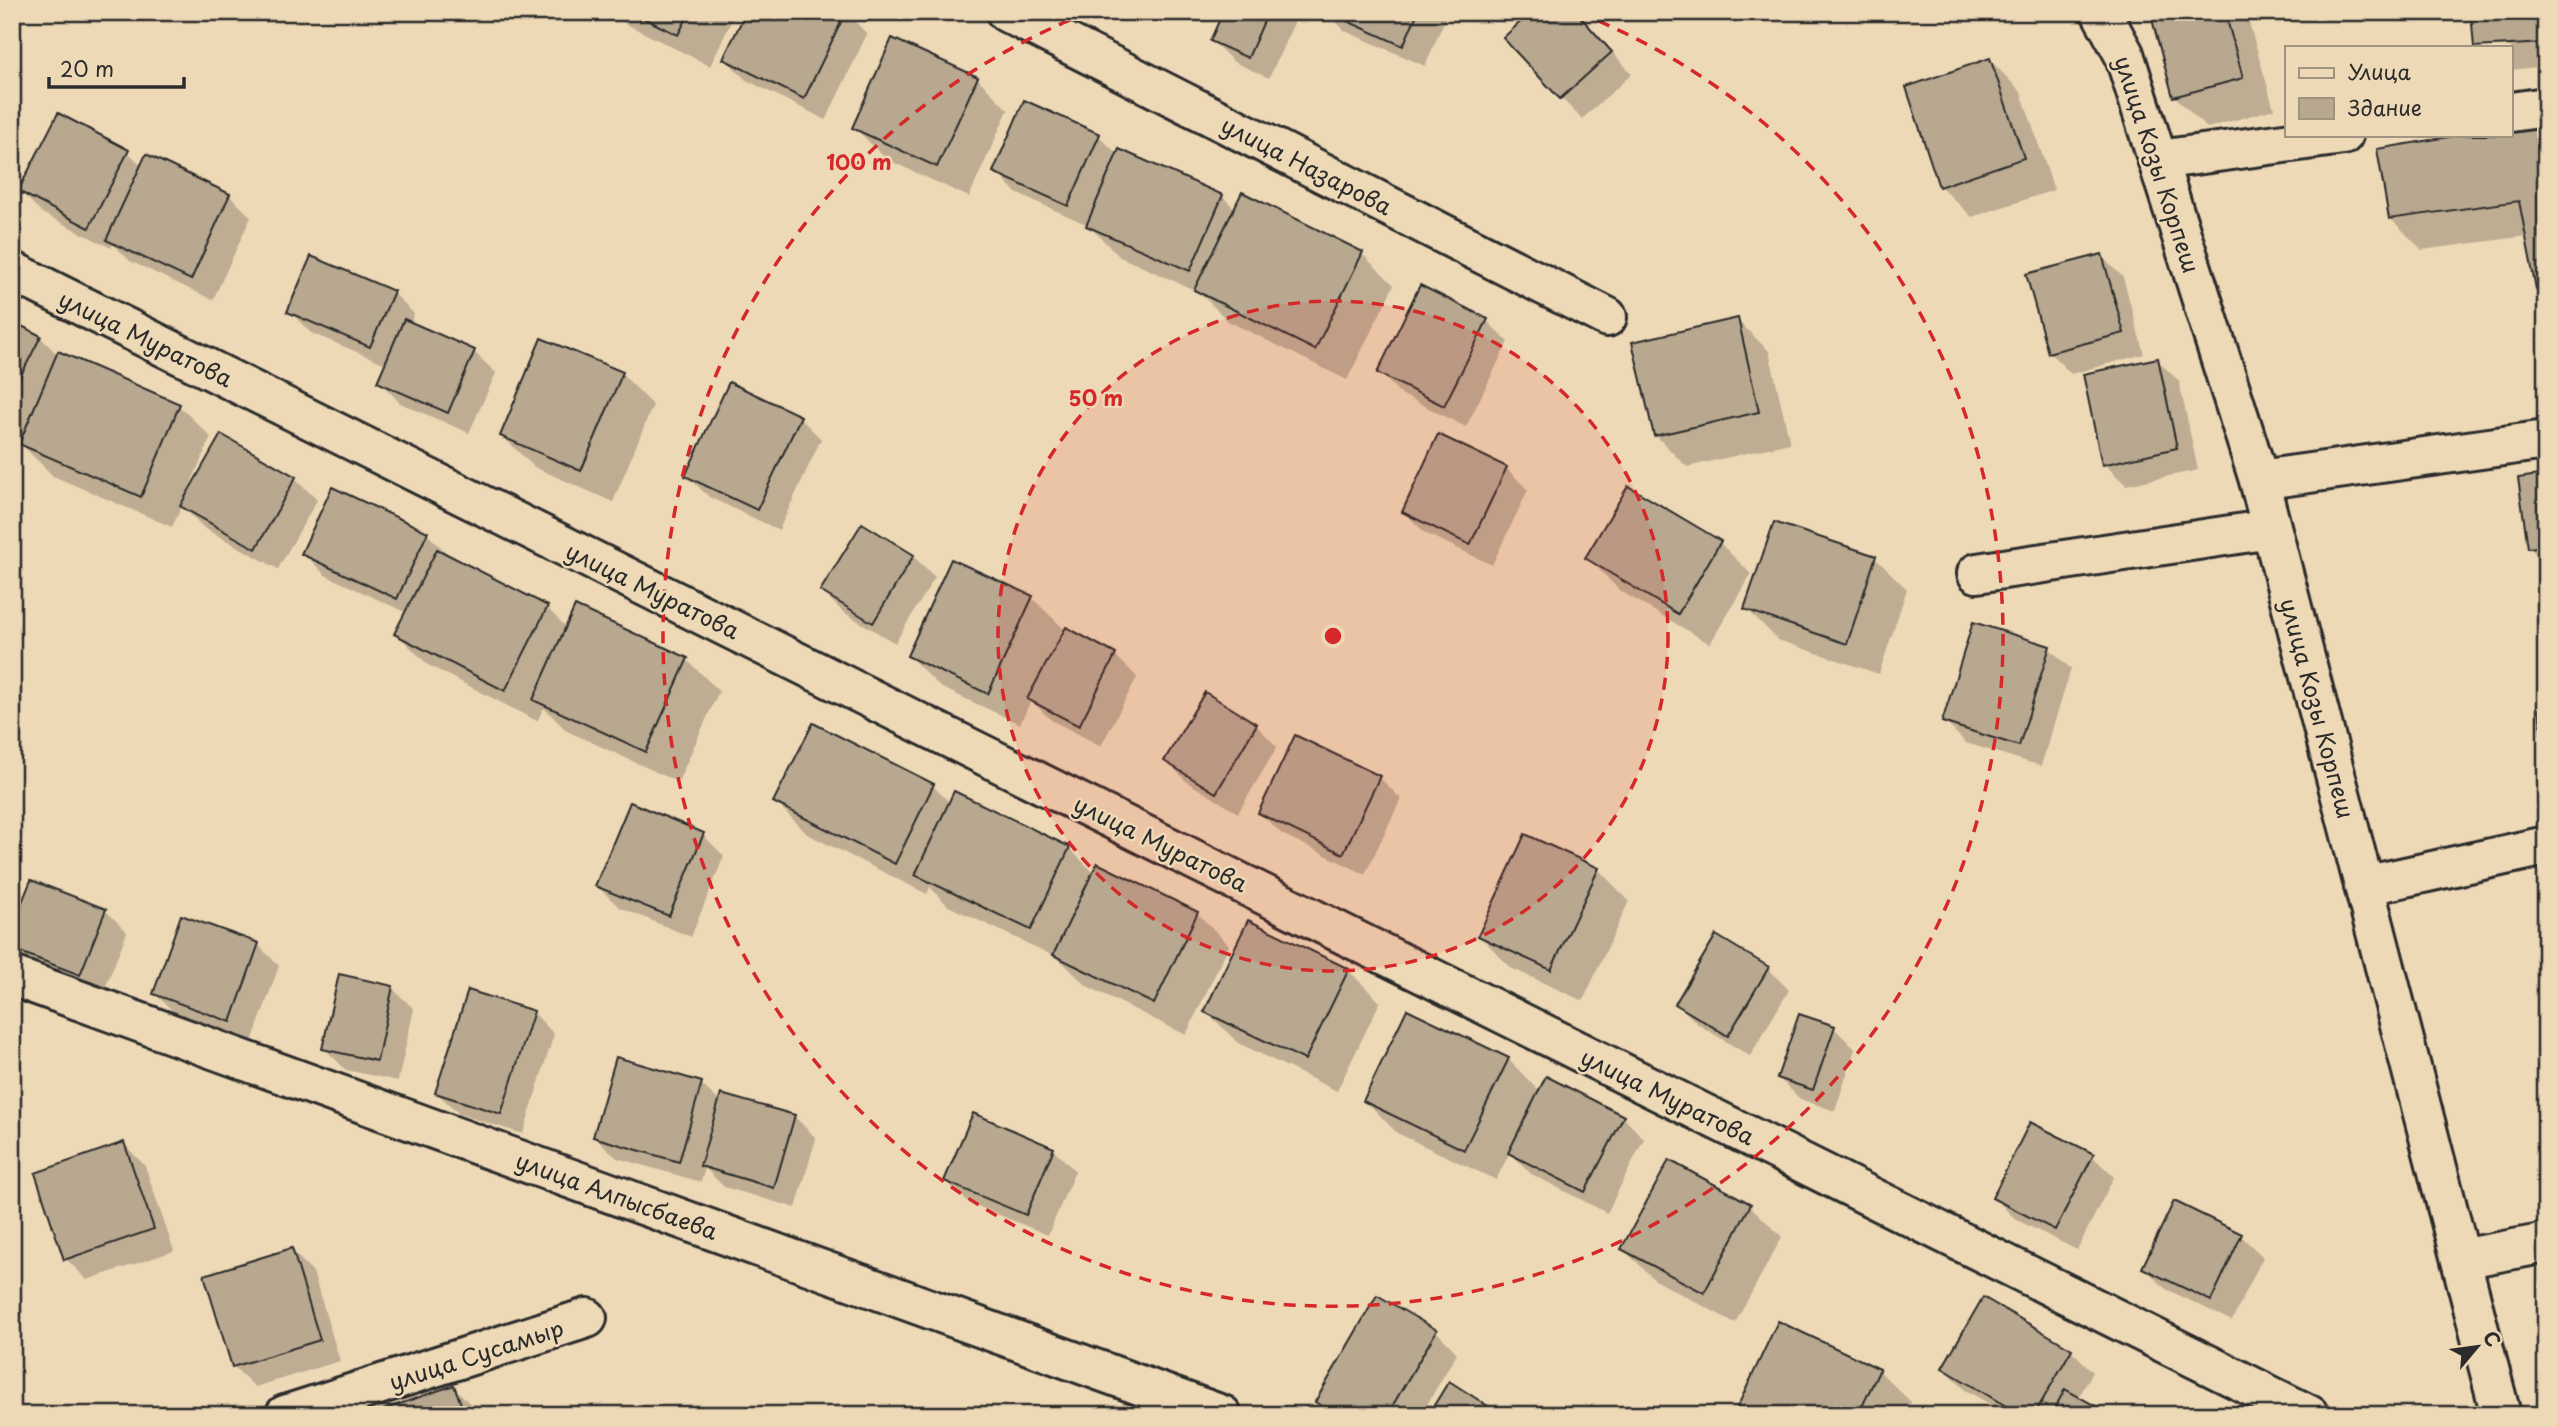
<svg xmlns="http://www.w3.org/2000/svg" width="2558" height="1427" viewBox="0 0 2558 1427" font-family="'Playpen Sans',sans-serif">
	<rect width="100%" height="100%" fill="#eed9b7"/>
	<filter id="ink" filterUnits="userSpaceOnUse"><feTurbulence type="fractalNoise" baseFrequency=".0143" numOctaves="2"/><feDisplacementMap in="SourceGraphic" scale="14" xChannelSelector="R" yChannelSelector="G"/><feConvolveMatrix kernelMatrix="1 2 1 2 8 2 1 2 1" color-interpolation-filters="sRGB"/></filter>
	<g filter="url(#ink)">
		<!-- shadow -->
		<g fill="#0003">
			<polygon points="602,12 736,12 710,66"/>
			<polygon points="846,12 867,34 826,120 746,80 725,59"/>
			<polygon points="1225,12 1299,12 1269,78 1234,62 1212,41"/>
			<polygon points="1326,12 1448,12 1425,66 1345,31"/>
			<polygon points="1576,12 1632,74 1582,119 1561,98"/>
			<polygon points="2151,12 2246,12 2274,109 2207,128 2175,97"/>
			<polygon points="2472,12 2546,12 2546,66 2511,70 2511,47 2476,47"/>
			<polygon points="1990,60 2021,92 2054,190 1972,217 1940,186"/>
			<polygon points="977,78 1008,110 969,197 886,159 854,127"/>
			<polygon points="1025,102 1099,136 1118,155 1222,196 1236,210 1362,254 1394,285 1347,380 1228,321 1199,292 1120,257 1088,225 1016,193 995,171"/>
			<polygon points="2546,122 2546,297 2537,288 2527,236 2422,250 2391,219 2379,150 2471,135 2511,135 2511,128"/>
			<polygon points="128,152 142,166 229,195 251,217 213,300 130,261 113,244 111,248 42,213 20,191"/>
			<polygon points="2101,256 2123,277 2144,354 2071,374 2050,353 2028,276"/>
			<polygon points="393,292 414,314 410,324 474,352 496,373 469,433 400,403 379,381 386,364 311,333 289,311"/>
			<polygon points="1486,320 1508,342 1466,427 1401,394 1379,372"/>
			<polygon points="1737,320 1769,351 1790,443 1687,467 1655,435"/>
			<polygon points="12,323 40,337 58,355 179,406 211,437 188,490 295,478 317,500 278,569 204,528 182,506 172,527 53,476 21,444 24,436 12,430"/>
			<polygon points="2157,360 2179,381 2198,470 2126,485 2104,464"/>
			<polygon points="622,374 653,405 613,502 534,467 502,436"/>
			<polygon points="800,418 821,439 779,530 709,497 687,476"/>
			<polygon points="1506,468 1528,490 1492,565 1425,533 1404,512"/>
			<polygon points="2546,476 2546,564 2530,548"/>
			<polygon points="427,534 449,555 547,608 567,628 576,609 687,660 719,691 678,782 567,731 544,708 537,721 428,665 396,633 407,613 325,575 304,553"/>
			<polygon points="1720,543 1751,574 1710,644 1619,590 1588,558"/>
			<polygon points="913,556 935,577 895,643 843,612 822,591"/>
			<polygon points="1875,558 1907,589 1879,674 1778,640 1746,608"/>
			<polygon points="952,561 1032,598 1066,631 1115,655 1137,677 1101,746 1051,720 1031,700 1020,724 940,687 909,656"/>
			<polygon points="2049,648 2071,669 2041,766 1966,743 1944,721"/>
			<polygon points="814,725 933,786 950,803 1069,848 1094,873 1197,913 1229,945 1186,1035 1087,986 1058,958 948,906 930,887 927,894 807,834 776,802"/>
			<polygon points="1256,725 1277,747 1238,813 1187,782 1166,760"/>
			<polygon points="1296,737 1379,777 1401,799 1365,874 1282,834 1260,813"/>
			<polygon points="703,835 724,856 691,937 619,907 597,886"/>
			<polygon points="1598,869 1629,901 1583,1001 1511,968 1480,936"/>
			<polygon points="105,910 127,932 102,996 29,967 12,950 12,932"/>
			<polygon points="258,945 279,966 252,1042 177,1015 155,994"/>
			<polygon points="1768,969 1789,990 1750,1056 1699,1025 1677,1004"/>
			<polygon points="1348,970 1380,1002 1337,1091 1238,1043 1206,1011"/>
			<polygon points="392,988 414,1009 398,1081 346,1070 324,1048"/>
			<polygon points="533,1012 554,1034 523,1134 459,1114 437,1093"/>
			<polygon points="1834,1028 1855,1049 1835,1111 1800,1099 1779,1078"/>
			<polygon points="1508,1059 1540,1092 1623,1117 1644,1139 1607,1213 1531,1174 1510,1152 1496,1180 1397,1133 1366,1101"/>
			<polygon points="701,1084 720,1102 794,1116 816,1138 796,1208 724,1187 705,1168 701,1182 617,1158 595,1137"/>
			<polygon points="124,1144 145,1166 174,1251 87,1280 66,1259"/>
			<polygon points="1053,1149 1075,1171 1048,1235 968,1202 946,1181"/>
			<polygon points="2092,1156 2114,1177 2077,1250 2015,1219 1994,1197"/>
			<polygon points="2175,1204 2241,1236 2263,1257 2232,1321 2166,1289 2144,1268"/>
			<polygon points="1750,1206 1782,1237 1735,1323 1655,1280 1623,1249"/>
			<polygon points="291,1250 313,1272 340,1361 255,1387 233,1366"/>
			<polygon points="1436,1331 1457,1353 1421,1415 1330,1415 1317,1402"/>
			<polygon points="2071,1350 2093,1372 2078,1398 2109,1415 2009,1415 1965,1390 1944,1368"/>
			<polygon points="1879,1371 1911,1402 1905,1415 1740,1415"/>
			<polygon points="454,1387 475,1409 478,1415 373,1415"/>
		</g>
		<!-- building -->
		<g fill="#b8a890" stroke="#2b2b2b" stroke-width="2">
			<polygon points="631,12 690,12 678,35"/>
			<polygon points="746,12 846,12 804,99 723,59"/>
			<polygon points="1223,12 1268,12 1248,58 1210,41"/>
			<polygon points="1327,12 1418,12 1403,46"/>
			<polygon points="1531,12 1576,12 1612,52 1560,99 1503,38"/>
			<polygon points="2150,12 2225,12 2243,78 2173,97"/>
			<polygon points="2471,12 2542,12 2546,43 2474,47"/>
			<polygon points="892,38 978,77 937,167 852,128"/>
			<polygon points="1990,58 2024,158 1939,187 1906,87"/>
			<polygon points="1024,100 1100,134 1068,206 993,172"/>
			<polygon points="58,113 129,150 89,228 18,191"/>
			<polygon points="2546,121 2546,287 2536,289 2519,201 2389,219 2377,149 2460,135 2511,135 2511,126"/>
			<polygon points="1119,149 1223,195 1190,271 1086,226"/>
			<polygon points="146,154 230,194 191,280 106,240"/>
			<polygon points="1242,192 1363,252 1315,350 1194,290"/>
			<polygon points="2102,254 2124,333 2048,353 2026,274"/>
			<polygon points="311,256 394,291 370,347 287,312"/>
			<polygon points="1420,285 1488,319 1444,406 1377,373"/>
			<polygon points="1738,318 1759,412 1654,436 1632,342"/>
			<polygon points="404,319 475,350 448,413 377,382"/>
			<polygon points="12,321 41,336 12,393"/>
			<polygon points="541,338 623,372 581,471 500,436"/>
			<polygon points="58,351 180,404 141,497 19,444"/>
			<polygon points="2158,358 2177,448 2102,465 2083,374"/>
			<polygon points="729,382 801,416 757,510 685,476"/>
			<polygon points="221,434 296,477 256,549 180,506"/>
			<polygon points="1438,434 1507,467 1470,545 1402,512"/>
			<polygon points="2546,474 2546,546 2528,548 2518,478"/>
			<polygon points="1628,486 1721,541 1678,614 1585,558"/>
			<polygon points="332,487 428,532 397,599 301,554"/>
			<polygon points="1774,522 1876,556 1847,644 1744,609"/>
			<polygon points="862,523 914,555 873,623 820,591"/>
			<polygon points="437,549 548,606 505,691 394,634"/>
			<polygon points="951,559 1033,596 988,694 907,656"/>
			<polygon points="575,606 688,658 646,752 533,700"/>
			<polygon points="1973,622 2050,646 2019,746 1942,722"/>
			<polygon points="1066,627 1116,654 1079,726 1027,699"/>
			<polygon points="1205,692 1257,724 1216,793 1164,761"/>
			<polygon points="2546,708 2546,775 2539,709"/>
			<polygon points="813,723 934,784 895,864 773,802"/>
			<polygon points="1295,735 1380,776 1343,854 1258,813"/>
			<polygon points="954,791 1070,847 1031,930 915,875"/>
			<polygon points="630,802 704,833 669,916 595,886"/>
			<polygon points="1525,834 1599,868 1551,970 1478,936"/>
			<polygon points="1097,863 1198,912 1154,1004 1053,955"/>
			<polygon points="31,880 106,909 80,975 12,949 12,927"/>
			<polygon points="181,915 259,943 231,1022 153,994"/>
			<polygon points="1248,920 1349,969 1305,1060 1204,1012"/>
			<polygon points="1716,935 1769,967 1728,1036 1675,1004"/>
			<polygon points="339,974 393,986 377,1061 322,1049"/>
			<polygon points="468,990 534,1011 501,1114 435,1093"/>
			<polygon points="1407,1009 1509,1058 1464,1150 1363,1101"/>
			<polygon points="1799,1014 1835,1026 1813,1090 1777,1078"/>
			<polygon points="616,1057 702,1082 679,1162 593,1137"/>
			<polygon points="1546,1076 1624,1116 1585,1192 1508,1153"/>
			<polygon points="721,1094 795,1115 774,1188 700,1166"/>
			<polygon points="973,1113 1054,1148 1026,1215 944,1181"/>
			<polygon points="2030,1122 2094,1154 2055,1230 1992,1198"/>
			<polygon points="124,1142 154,1229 64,1260 35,1173"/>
			<polygon points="1669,1160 1751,1204 1704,1293 1621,1249"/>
			<polygon points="2174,1201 2242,1234 2211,1301 2142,1268"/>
			<polygon points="292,1248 320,1340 232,1367 204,1275"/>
			<polygon points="1377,1295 1437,1330 1387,1415 1337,1415 1315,1402"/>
			<polygon points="1983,1297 2072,1349 2034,1415 2021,1415 1942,1368"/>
			<polygon points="1778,1321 1880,1369 1858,1415 1740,1415 1735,1412"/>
			<polygon points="1449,1381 1502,1415 1428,1415"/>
			<polygon points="454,1385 465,1415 368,1415"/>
			<polygon points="2065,1389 2112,1415 2051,1415"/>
		</g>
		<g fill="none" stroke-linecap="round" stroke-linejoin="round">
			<!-- minor casing -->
			<g stroke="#2b2b2b" stroke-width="44">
				<g id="minor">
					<polyline points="1006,12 1607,317"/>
					<polyline points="2101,12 2124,54 2259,480 2501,1415"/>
					<polyline points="2511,112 2546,107"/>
					<polyline points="2158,160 2343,135"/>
					<polyline points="12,271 2309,1415"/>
					<polyline points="2259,480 2546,440"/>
					<polyline points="1977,573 2271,529"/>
					<polyline points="2364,886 2546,846"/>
					<polyline points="12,976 1222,1415"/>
					<polyline points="2461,1259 2546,1243"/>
					<polyline points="285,1415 587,1318"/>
				</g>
			</g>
			<!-- minor -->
			<use href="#minor" stroke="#eed9b7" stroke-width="38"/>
		</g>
	</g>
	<!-- distance rings -->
	<circle cx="1333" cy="636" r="335" fill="#d62828" fill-opacity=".12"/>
	<g fill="none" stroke="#d62828" stroke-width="3.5" stroke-dasharray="12 9">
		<circle cx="1333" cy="636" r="335"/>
		<path d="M1579 13A670 670 0 1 1 1087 13"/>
	</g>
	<g text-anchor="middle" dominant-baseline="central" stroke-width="5" stroke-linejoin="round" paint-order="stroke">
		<!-- street labels -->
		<g font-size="23" fill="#2b2b2b" stroke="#eed9b7">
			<text transform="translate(2158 164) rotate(72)">улица Козы Корпеш</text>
			<text transform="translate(1307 165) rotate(27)">улица Назарова</text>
			<text transform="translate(146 338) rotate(26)">улица Муратова</text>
			<text transform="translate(653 590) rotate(26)">улица Муратова</text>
			<text transform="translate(2318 708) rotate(75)">улица Козы Корпеш</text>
			<text transform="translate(1161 843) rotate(26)">улица Муратова</text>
			<text transform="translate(1668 1096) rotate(26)">улица Муратова</text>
			<text transform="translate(617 1195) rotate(20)">улица Алпысбаева</text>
			<text transform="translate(476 1354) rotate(-18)">улица Сусамыр</text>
		</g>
	</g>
	<circle cx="1333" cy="636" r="10" fill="#d62828" stroke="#eed9b7" stroke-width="3.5"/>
	<g font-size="21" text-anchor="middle" font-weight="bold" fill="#d62828" stroke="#eed9b7" stroke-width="5" stroke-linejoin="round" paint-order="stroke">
		<text x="859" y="170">100 m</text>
		<text x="1096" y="406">50 m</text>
	</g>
	<!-- margin -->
	<rect width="2558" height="1427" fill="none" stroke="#eed9b7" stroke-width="42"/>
	<rect x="21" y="21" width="2516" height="1385" fill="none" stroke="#2b2b2b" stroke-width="2.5" filter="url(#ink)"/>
	<!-- legend -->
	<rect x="2285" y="46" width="228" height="91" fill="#eed9b7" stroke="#a0937f" stroke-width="2"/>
	<rect x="2299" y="68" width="35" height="10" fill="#eed9b7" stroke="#a0937f" stroke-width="2"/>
	<text x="2348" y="80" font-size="21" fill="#2b2b2b">Улица</text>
	<rect x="2299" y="98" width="35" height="21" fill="#b8a890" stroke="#a0937f" stroke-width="2"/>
	<text x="2348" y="116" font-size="21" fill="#2b2b2b">Здание</text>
	<!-- north arrow -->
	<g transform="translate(2477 1347) rotate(61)" stroke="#eed9b7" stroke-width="5" paint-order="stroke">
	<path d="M0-5L12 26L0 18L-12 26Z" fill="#2b2b2b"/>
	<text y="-10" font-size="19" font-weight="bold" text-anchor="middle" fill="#2b2b2b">С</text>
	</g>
	<!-- scale -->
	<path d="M49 77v10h135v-10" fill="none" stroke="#2b2b2b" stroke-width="3.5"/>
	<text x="60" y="77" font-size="21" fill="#2b2b2b" stroke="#eed9b7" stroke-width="5" paint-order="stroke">20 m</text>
</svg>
